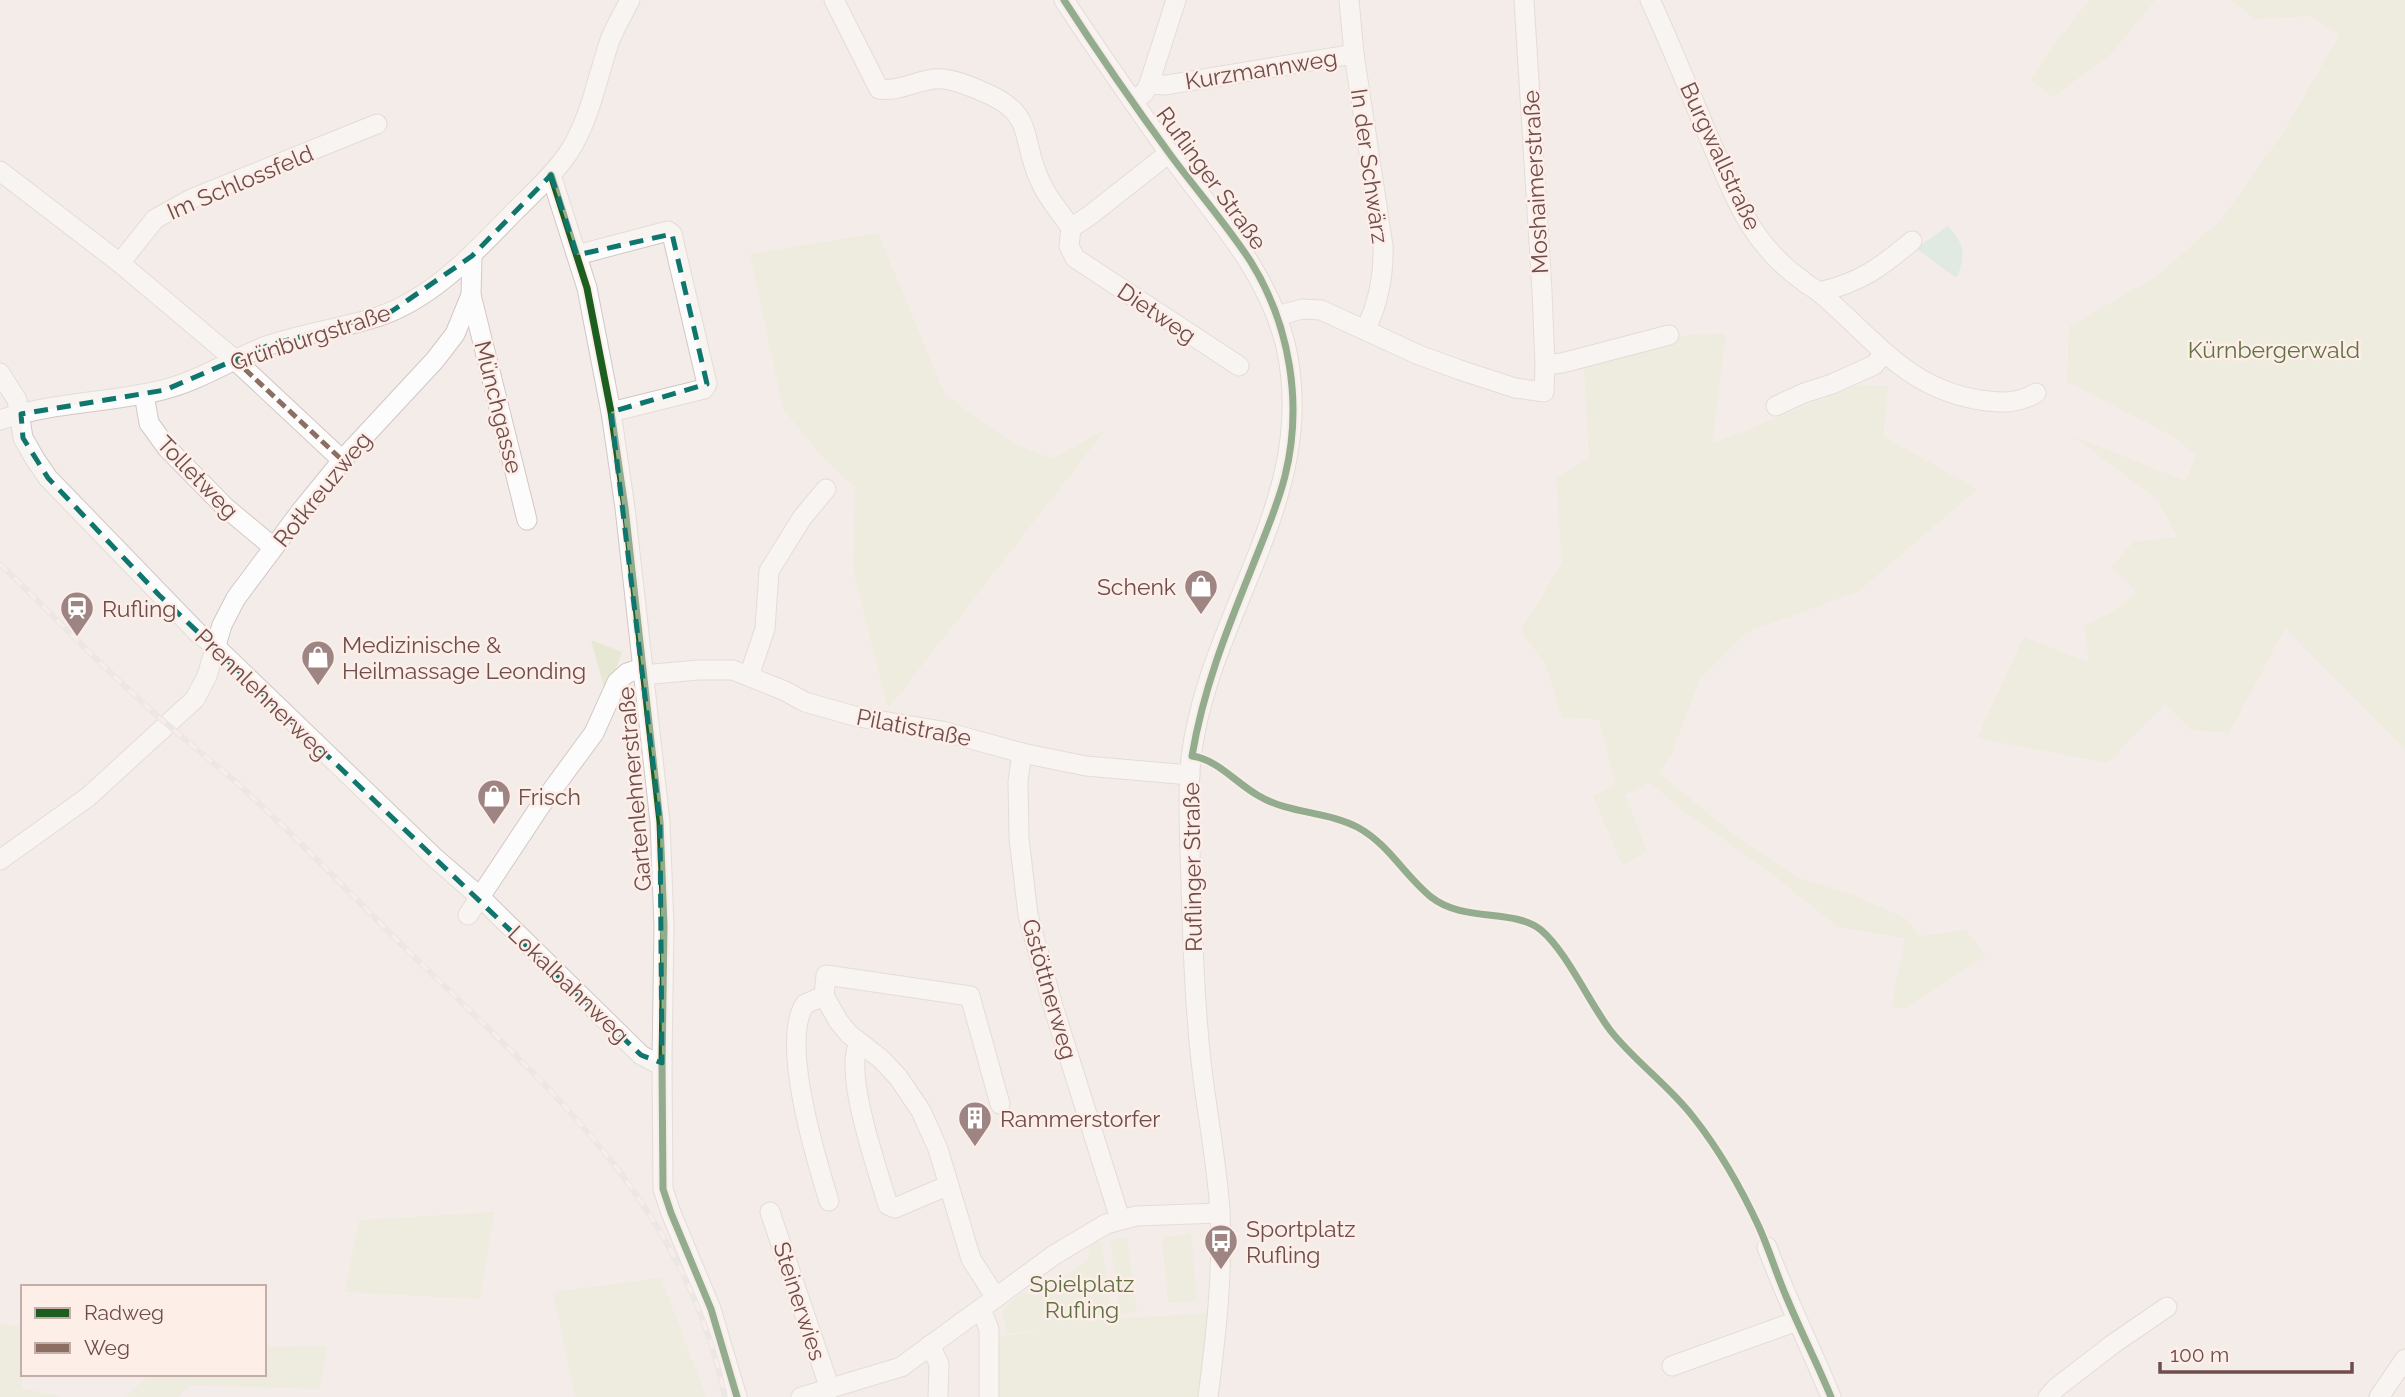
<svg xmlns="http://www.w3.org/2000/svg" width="2405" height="1397" viewBox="0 0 2405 1397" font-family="Raleway,sans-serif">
	<rect width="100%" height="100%" fill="#f4ece8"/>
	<!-- green -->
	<g fill="#e7e8d4">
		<polygon points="2089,0 2155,0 2112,53 2053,97 2030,80 2045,57"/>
		<polygon points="2230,0 2405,0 2405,749 2285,628 2229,733 2191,730 2165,704 2108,763 1977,738 2024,637 2089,663 2084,626 2117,610 2136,591 2112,567 2133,542 2177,537 2158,500 2073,436 2185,481 2197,456 2173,436 2067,382 2069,327 2157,276 2221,220 2283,133 2340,34 2310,16 2255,19"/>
		<polygon points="878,233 945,395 1013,443 1052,459 1106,429 888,709 853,570 855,487 826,461 783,409 750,254"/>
		<polygon points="1726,333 1712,444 1855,386 1888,385 1883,436 1977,489 1859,591 1747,632 1700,679 1672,752 1659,773 1738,838 1796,877 1855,896 1907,919 1920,936 1965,930 1986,956 1905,1008 1891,1008 1905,938 1838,927 1765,868 1688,815 1649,782 1625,795 1647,851 1622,865 1593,796 1616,785 1599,720 1562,717 1546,666 1521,630 1562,563 1556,478 1589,457 1584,364 1687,335"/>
		<polygon points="591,640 622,652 606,695"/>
		<polygon points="494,1212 480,1299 345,1292 359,1220"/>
		<polygon points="1191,1234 1197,1301 1168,1303 1162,1237"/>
		<polygon points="1127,1237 1137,1312 1120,1314 1110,1240"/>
		<polygon points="1102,1242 1111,1319 1210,1313 1198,1397 995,1397 993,1338 1060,1327 1007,1334 1002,1311 1022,1292 1036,1296 1088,1260 1091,1244"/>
		<polygon points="661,1278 706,1397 575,1397 553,1292"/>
		<polygon points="0,1324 23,1327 22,1388 61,1397 0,1397"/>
		<polygon points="327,1346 320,1389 189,1385 178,1397 126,1397 150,1374 264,1374 264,1347"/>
	</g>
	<!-- water -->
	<path fill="#cbe4de" d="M1948 226C1964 245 1966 251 1958 275L1955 277 1918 250V247Z"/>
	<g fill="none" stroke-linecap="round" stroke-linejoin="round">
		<!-- minor casing -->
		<g stroke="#d2c7c5" stroke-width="21">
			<g id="minor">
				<path d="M834 0 879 89C903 92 921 77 943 79 955 80 967 85 979 90 1039 114 1018 136 1041 183 1048 199 1061 213 1071 228L1089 216 1169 153"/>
				<path d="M1064 0C1098 52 1134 103 1169 153 1213 215 1266 268 1285 343 1322 495 1208 613 1191 758 1187 800 1190 843 1191 885 1193 949 1195 1014 1203 1078 1209 1123 1217 1167 1220 1211 1223 1274 1216 1335 1208 1397"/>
				<path d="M1349 0 1354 54 1383 246C1384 274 1378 306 1365 330"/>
				<path d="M1650 0C1674 51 1694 104 1717 156 1727 179 1736 202 1749 223 1763 246 1782 266 1803 281 1808 286 1815 288 1820 293 1874 338 1905 388 1980 400 2002 403 2017 404 2036 393"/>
				<polyline points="1149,84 1176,0"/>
				<polyline points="1133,101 1144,93 1149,84 1166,85 1354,54"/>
				<polyline points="0,171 120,263 234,359 342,460"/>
				<polyline points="551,175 587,288 611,412 625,508 660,822 664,926 662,1063 663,1189 671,1213 711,1309 737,1397"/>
				<polyline points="1071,228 1069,246 1075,258 1239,366"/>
				<polyline points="577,255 668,231 672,234 707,384 704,389 611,412"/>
				<polyline points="120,263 155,219 191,199 377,124"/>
				<path d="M1819 292C1860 283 1881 267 1912 241"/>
				<polyline points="471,295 527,520"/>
				<polyline points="1277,316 1302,309 1321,310 1419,355 1460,370 1515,388 1544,392 1545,365 1542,291 1524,0"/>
				<polyline points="1545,365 1562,363 1669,335"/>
				<polyline points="0,373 17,400 23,438 35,459 48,478 198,633 215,646 435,858 480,897 641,1055 654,1062 662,1063"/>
				<polyline points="144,394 149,423 167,448 225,507 273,547"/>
				<polyline points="1776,406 1804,393 1832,384 1874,365 1884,353"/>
				<path d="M0 420C52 402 109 403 162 390 200 381 233 358 269 345 305 333 342 328 377 317 433 299 476 251 515 211 534 192 554 174 569 152 590 119 597 79 609 43 614 28 623 14 630 0"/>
				<polyline points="643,675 698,670 733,670 785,691 805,702 858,717 942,731 1022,753 1086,766 1190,775"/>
				<polyline points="749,676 765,629 769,571 802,518 826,489"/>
				<polyline points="1022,753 1018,781 1019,838 1028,915 1053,1006 1120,1219"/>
				<polyline points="0,860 88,797 195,699 207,676 222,625 236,598 301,511 345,457 435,360 455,334 471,295 472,256"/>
				<polyline points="468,915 541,805 594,733 617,682 627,673 642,668"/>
				<path d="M824 996 805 1004C780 1041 816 1159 829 1201"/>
				<path d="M859 1043C843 1073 878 1171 888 1205L895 1208 949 1185"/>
				<polyline points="770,1212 830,1389"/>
				<path d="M1767 1247C1786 1298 1810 1346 1831 1397"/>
				<polyline points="996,1298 971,1259 938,1149 921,1111 898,1077 881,1059 849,1034 839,1022 824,996 826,975 970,996 1000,1104"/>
				<polyline points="981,1309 989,1329 989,1397"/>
				<polyline points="930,1345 939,1364 938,1397"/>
				<polyline points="1672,1366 1797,1321"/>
				<polyline points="801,1397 901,1367 1054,1255 1106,1224 1136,1216 1220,1213"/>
				<polyline points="2048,1397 2056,1388 2113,1344 2167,1307"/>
				<polyline points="2379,1397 2405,1359"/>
			</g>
		</g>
		<!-- minor -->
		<use href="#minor" stroke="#fdfcfc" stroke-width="19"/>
		<!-- rail casing -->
		<g stroke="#e2e0e3" stroke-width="6">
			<path id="rail" d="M0 564C47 609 92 657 141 701 175 733 213 761 248 793 299 840 347 890 396 939 536 1077 683 1194 725 1397"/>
		</g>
		<!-- rail -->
		<use href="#rail" stroke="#fdeee8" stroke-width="3.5" stroke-dasharray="10" stroke-linecap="butt"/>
		<!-- quiet -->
		<polyline stroke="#8d6e63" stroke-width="5" stroke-dasharray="10 5" stroke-linecap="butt" points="234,359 342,460"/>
		<!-- cycleway casing -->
		<g stroke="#fdeee8" stroke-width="11">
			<g id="cycleway">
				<path d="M1064 0C1098 53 1134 105 1172 157 1198 192 1227 225 1251 262 1290 325 1303 404 1285 476 1277 508 1263 539 1251 570 1226 632 1203 690 1192 756 1217 759 1237 784 1259 796 1289 814 1328 811 1359 828 1389 845 1405 876 1431 897 1464 923 1514 908 1541 930 1566 951 1589 1002 1610 1030 1635 1062 1669 1085 1694 1118 1720 1151 1741 1188 1759 1227 1769 1249 1776 1273 1786 1296 1800 1330 1817 1363 1831 1397"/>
				<polyline points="551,175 587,288 611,412 625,508 660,822 664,926 662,1063 663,1189 671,1213 711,1309 737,1397"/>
			</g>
		</g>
		<!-- cycleway -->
		<use href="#cycleway" stroke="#1b5e20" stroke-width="7"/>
	</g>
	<!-- marked area -->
	<path d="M0 0H2405V1397H0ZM551 175 577 255 672 234 707 384 611 412 660 822 662 1063 641 1055 159 595 48 478 23 438 21 414 165 390 267 346 392 311 472 256Z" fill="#f4ece8" fill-opacity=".55" fill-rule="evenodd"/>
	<path fill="none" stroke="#0f766e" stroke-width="5" stroke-dasharray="14 9" stroke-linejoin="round" d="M551 175 577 255 672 234 707 384 611 412 660 822 662 1063 641 1055 159 595 48 478 23 438 21 414 165 390 267 346 392 311 472 256Z"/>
	<!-- icons -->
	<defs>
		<g id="shop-pin" transform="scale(1.75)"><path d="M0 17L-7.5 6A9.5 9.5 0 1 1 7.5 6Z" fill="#9e8583" stroke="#fdeee8"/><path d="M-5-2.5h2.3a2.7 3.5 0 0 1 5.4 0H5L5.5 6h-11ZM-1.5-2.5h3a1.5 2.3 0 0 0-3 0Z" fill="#fff"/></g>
		<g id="station-pin" transform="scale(1.75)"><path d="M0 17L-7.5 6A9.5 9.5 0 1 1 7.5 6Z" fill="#9e8583" stroke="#fdeee8"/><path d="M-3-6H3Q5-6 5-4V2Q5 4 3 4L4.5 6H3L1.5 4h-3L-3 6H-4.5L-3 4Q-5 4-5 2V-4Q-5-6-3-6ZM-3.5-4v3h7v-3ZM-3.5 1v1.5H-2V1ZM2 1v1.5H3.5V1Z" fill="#fff"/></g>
		<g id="building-pin" transform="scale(1.75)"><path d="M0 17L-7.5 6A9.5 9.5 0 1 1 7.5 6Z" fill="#9e8583" stroke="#fdeee8"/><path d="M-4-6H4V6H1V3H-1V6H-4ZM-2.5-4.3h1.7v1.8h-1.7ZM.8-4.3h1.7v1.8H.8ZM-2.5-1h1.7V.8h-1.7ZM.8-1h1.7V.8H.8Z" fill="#fff"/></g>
		<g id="bus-pin" transform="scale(1.75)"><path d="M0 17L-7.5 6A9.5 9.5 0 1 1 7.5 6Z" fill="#9e8583" stroke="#fdeee8"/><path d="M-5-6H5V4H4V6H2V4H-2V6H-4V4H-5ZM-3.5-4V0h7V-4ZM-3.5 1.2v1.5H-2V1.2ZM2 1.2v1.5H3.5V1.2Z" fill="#fff"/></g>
	</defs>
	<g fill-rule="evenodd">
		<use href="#shop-pin" x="1201" y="586"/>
		<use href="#station-pin" x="77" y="608"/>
		<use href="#shop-pin" x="318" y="657"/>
		<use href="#shop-pin" x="494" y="796"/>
		<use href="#building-pin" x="975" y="1118"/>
		<use href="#bus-pin" x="1221" y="1241"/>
	</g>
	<g text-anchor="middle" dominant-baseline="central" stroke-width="5" stroke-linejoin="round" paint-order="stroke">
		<!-- street labels -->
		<g font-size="23" fill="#6f4d4c" stroke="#fdeee8">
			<text transform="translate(1261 69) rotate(-9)">Kurzmannweg</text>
			<text transform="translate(1721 156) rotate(65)">Burgwallstraße</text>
			<text transform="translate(1370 166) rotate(82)">In der Schwärz</text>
			<text transform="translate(1212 178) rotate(54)">Ruflinger Straße</text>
			<text transform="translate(240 182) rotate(-23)">Im Schlossfeld</text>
			<text transform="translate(1535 182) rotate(-93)">Moshaimerstraße</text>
			<text transform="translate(1157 313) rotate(34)">Dietweg</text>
			<text transform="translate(310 337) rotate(-18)">Grünburgstraße</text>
			<text transform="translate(499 407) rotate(76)">Münchgasse</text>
			<text transform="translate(198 477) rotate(46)">Tolletweg</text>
			<text transform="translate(322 489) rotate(-51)">Rotkreuzweg</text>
			<text transform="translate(263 694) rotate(44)">Prennlehnerweg</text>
			<text transform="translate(914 727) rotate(11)">Pilatistraße</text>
			<text transform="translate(634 789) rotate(-95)">Gartenlehnerstraße</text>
			<text transform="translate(1192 867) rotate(-91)">Ruflinger Straße</text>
			<text transform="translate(569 984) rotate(44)">Lokalbahnweg</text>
			<text transform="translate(1050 989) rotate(74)">Gstöttnerweg</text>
			<text transform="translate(800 1301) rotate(72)">Steinerwies</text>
		</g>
		<!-- park labels -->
		<g font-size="23" fill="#617345" stroke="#fdeee8">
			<text x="2274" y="349">Kürnbergerwald</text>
			<text x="1082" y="1283">Spielplatz<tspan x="1082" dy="26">Rufling</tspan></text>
		</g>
		<!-- poi labels -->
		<g font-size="23" fill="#6f4d4c" stroke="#fdeee8" text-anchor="start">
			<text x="1176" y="586" text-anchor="end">Schenk</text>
			<text x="102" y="608">Rufling</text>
			<text x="342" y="644">Medizinische &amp;<tspan x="342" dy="26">Heilmassage Leonding</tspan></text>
			<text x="518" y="796">Frisch</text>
			<text x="1000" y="1118">Rammerstorfer</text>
			<text x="1246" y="1228">Sportplatz<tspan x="1246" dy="26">Rufling</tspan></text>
		</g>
	</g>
	<!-- legend -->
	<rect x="21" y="1285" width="245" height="91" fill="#fdeee8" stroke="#c4aeaa" stroke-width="2"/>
	<rect x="35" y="1308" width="35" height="10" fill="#1b5e20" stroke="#c4aeaa" stroke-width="2"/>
	<text x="84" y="1320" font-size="21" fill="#6f4d4c">Radweg</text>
	<rect x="35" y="1343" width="35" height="10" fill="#8d6e63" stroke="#c4aeaa" stroke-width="2"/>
	<text x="84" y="1355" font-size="21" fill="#6f4d4c">Weg</text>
	<!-- scale -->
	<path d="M2160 1362v10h192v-10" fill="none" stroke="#6f4d4c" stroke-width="3.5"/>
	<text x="2170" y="1362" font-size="21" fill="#6f4d4c" stroke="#fdeee8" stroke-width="5" paint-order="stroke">100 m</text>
</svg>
